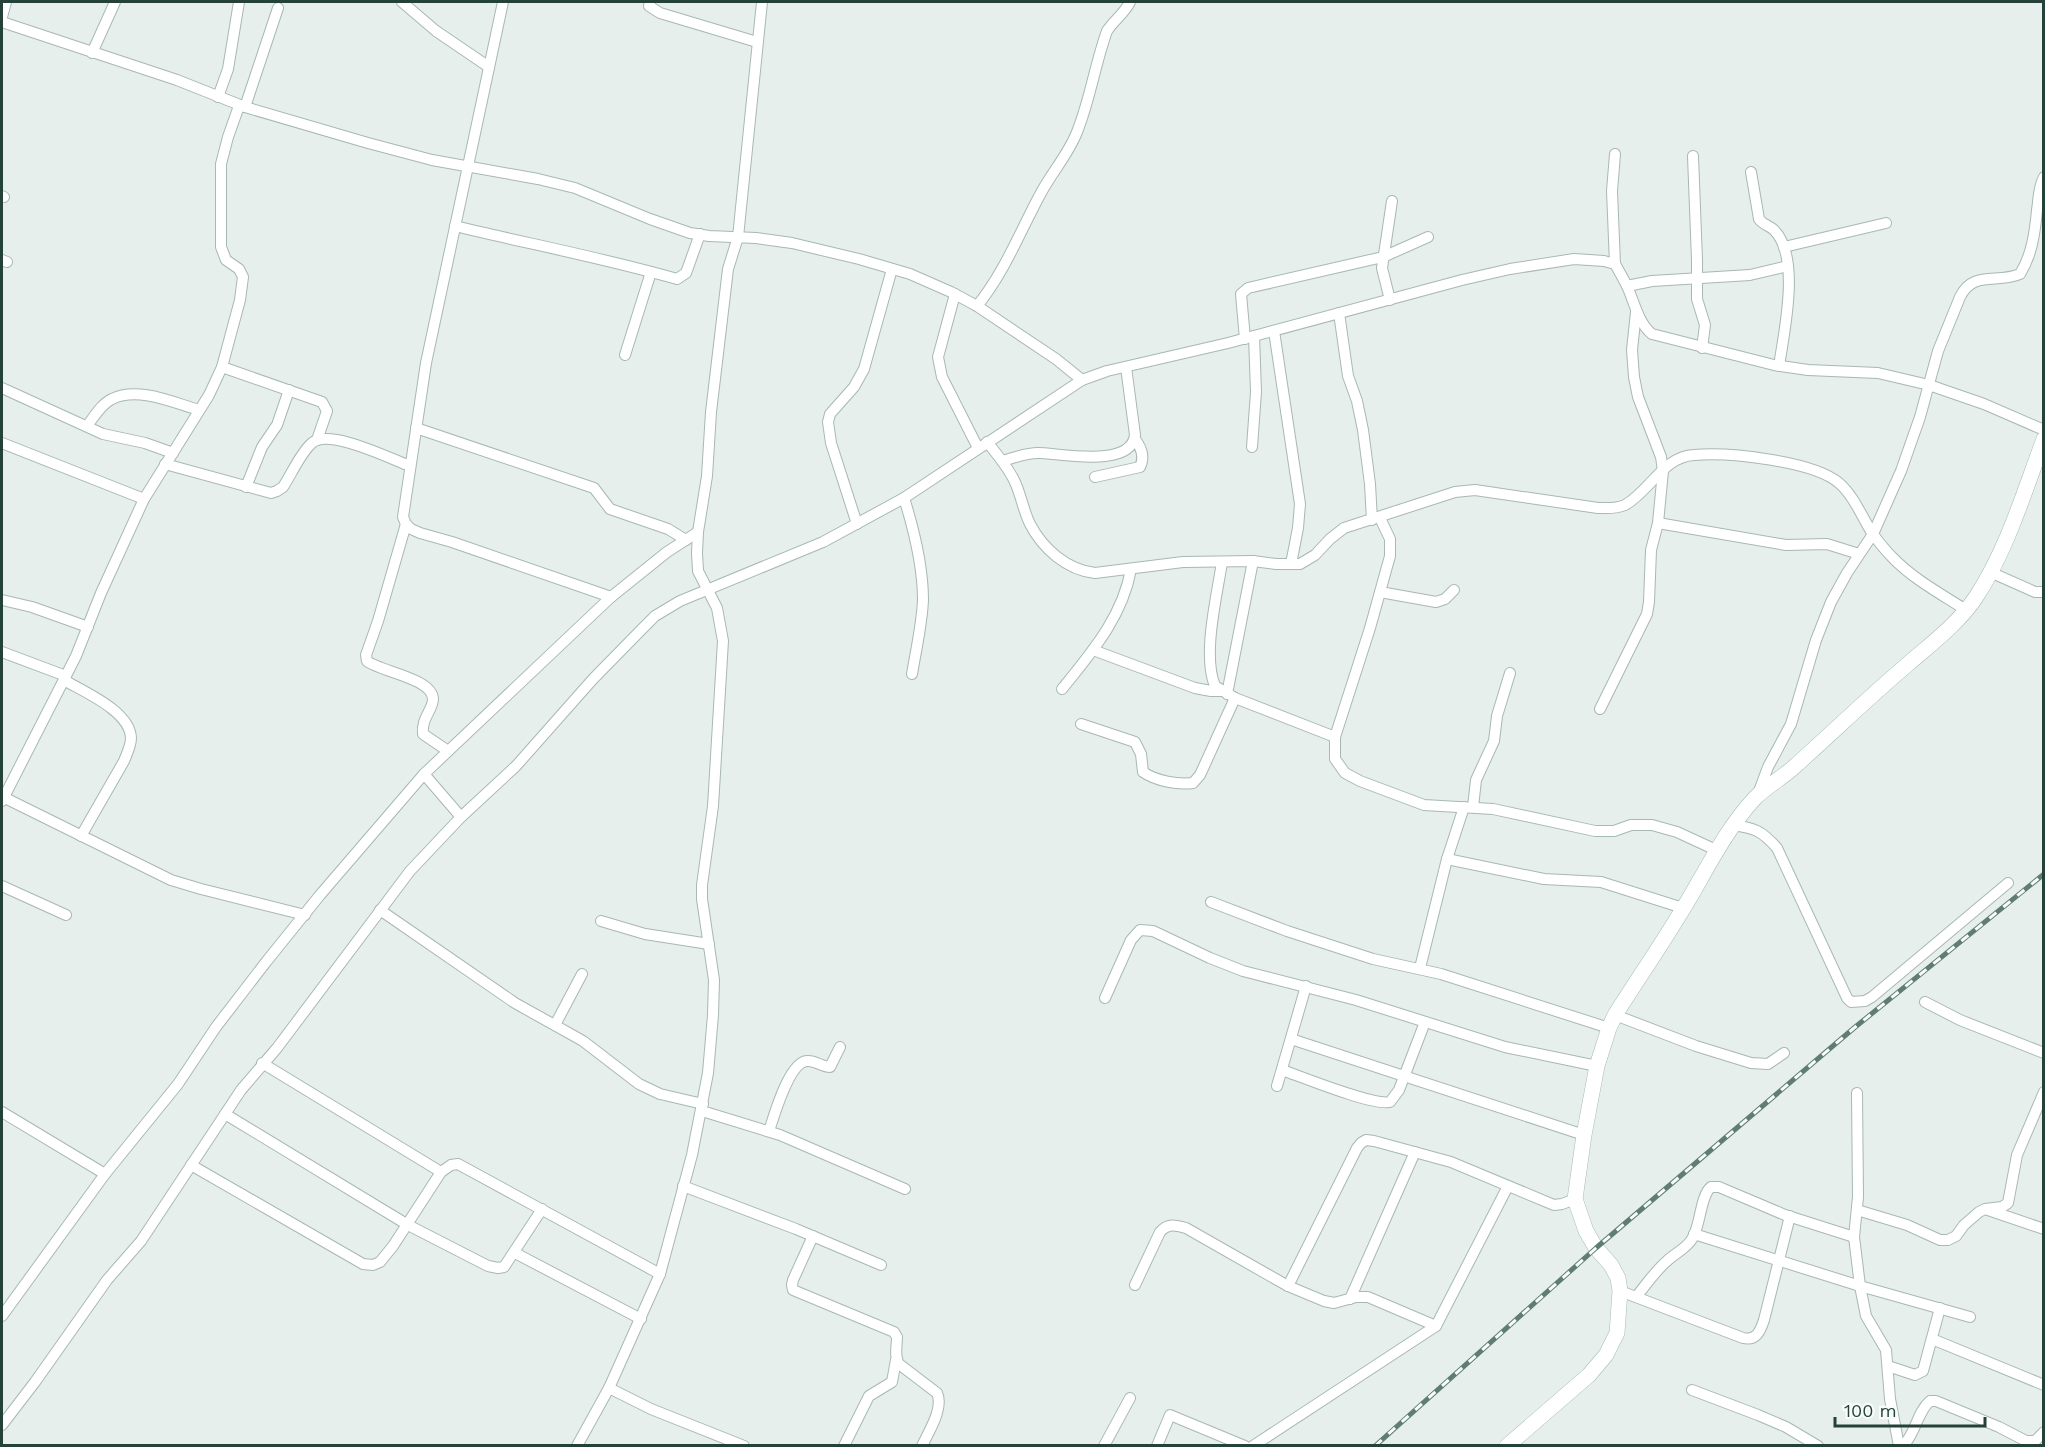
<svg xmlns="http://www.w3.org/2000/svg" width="2045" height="1447" viewBox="0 0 2045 1447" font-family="'Work Sans',sans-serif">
	<rect width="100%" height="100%" fill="#e6efeb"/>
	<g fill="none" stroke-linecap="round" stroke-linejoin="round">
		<!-- minor casing -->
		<g stroke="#a8b8b2" stroke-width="12">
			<g id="minor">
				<polyline points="402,2 436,31 489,67"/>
				<polyline points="503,2 426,363 403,517 406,524 411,529 420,533 452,542 611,597"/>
				<polyline points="650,2 649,6 660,13 757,42"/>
				<polyline points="2,17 6,2"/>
				<polyline points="2,22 177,80 245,107 368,143 432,160 538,179 575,188 650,219 690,233 709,236 756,238 792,243 859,259 910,274 951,292 977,306 1056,359 1082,380"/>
				<polyline points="92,53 115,2"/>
				<polyline points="218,97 228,69 239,2"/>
				<polyline points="245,107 278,8"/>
				<polyline points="1693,156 1697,260 1697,299 1705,325 1702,348"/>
				<path d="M1751 172 1759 219C1763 225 1769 225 1774 230 1801 257 1784 332 1779 366"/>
				<polyline points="2,196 4,197"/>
				<path d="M455 226C529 244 604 258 677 279L686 273 700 234"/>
				<polyline points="1784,247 1886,223"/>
				<polyline points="2,260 7,262"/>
				<polyline points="1615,264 1612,191 1615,154"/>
				<polyline points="1627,286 1652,281 1750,275 1788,266"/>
				<polyline points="955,294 938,357 942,377 978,448"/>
				<polyline points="1390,300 1382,268 1392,201"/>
				<path d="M977 306C1005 272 1021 229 1042 191 1053 171 1069 153 1077 132 1090 100 1095 64 1107 31 1114 20 1124 14 1130 2"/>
				<polyline points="1339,313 1348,376 1357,401 1363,430 1370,484 1372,520"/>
				<polyline points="1274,331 1300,504 1298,528 1291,564"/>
				<polyline points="1245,339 1241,294 1248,288 1383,257 1428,237"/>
				<polyline points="625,355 651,272"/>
				<polyline points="222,367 322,402 327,411 317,440"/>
				<polyline points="2,388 103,434 145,443 173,453"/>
				<path d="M87 426C94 417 101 404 112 399 138 386 174 403 199 410"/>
				<polyline points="416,428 594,488 610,509 668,529 686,540"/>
				<path d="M987 442C997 454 1007 466 1014 480 1021 494 1023 510 1030 524 1043 549 1067 570 1095 573L1183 562 1253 561 1276 564H1300L1315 555 1330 539 1344 528 1455 492 1475 490 1598 508C1607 508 1617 509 1625 505 1649 492 1664 456 1694 455 1729 452 1813 461 1839 483 1854 496 1862 517 1872 533 1878 541 1885 550 1892 557 1913 579 1941 594 1966 610"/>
				<polyline points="2,443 144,499"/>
				<polyline points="1252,447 1256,392 1254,336"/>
				<path d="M1002 461C1014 458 1025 453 1038 453 1059 453 1131 469 1135 435L1126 367"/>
				<path d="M165 464 271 493 277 491 283 487C291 475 301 452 312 443 329 428 391 459 410 466"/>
				<path d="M1095 477 1140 467C1145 457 1141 447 1135 439"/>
				<polyline points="246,487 262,447 277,425 289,390"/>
				<path d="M904 498C914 530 923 565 923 600 922 624 916 650 912 674"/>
				<polyline points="1380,518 1390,539 1390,556 1370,628 1335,737 1335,759 1345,773 1360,781 1424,805 1493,809 1595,831 1614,831 1631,825 1652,825 1677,832 1716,850"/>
				<polyline points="1658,523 1786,545 1827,544 1859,554"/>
				<path d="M406 524 378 621 366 655 367 661C381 672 432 678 433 699 433 710 421 718 423 734L448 751"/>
				<polyline points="857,524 831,443 828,422 830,414 854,387 864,369 892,269"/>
				<path d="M1222 562C1217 596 1202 655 1215 686L1235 698 1335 737"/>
				<polyline points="1990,572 2035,592 2044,592"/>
				<polyline points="1380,592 1436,602 1445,599 1454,590"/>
				<polyline points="2,600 32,607 88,627"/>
				<polyline points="1093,650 1195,688 1211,691 1221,691"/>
				<polyline points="2,652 66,676"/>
				<path d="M64 680C84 692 130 711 131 738 131 746 127 753 124 761L81 836"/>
				<path d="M1062 689C1092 652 1123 616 1131 569"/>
				<polyline points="1227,694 1253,561"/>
				<polyline points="1600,709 1647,614 1649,602 1651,550 1658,523 1663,471 1661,457 1638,397 1634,377 1632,350 1636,312"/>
				<path d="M1081 724 1135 742 1141 754 1143 772C1156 781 1178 785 1193 783L1200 775 1235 698"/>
				<path d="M1758 794 1768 767 1791 724 1816 640 1831 602 1847 573 1873 534 1901 471 1920 417 1938 351 1960 297C1973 270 1997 284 2020 274 2032 255 2035 232 2037 210 2039 198 2038 188 2044 177"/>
				<polyline points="3,797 171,880 201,889 305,915"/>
				<polyline points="2,801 76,656 101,593 144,499 209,395 222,367 240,300 243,277 239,269 226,260 221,247 221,164 228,137 239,106"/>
				<polyline points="1473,807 1476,780 1494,741 1497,716 1510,673"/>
				<polyline points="461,817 424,774 611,597 667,552 698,532"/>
				<path d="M1733 825C1755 828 1762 831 1777 848L1847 998 1851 1002 1865 1001 1872 997 2008 883"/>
				<polyline points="1447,859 1544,879 1601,882 1683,908"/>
				<polyline points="2,886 66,915"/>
				<polyline points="1211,902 1287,931 1373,959 1441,974 1609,1028"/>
				<polyline points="380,910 515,1003 583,1041 639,1084 660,1094 703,1104"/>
				<polyline points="601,921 645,934 709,944"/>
				<polyline points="1420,968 1447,859 1464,807"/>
				<polyline points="1105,998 1131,940 1140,930 1153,931 1210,958 1243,971 1356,1000 1505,1047 1597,1066"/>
				<polyline points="1925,1002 1960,1020 2044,1053"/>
				<polyline points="1615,1015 1696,1046 1751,1063 1768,1064 1784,1053"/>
				<polyline points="555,1025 582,974"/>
				<polyline points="1291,1039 1584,1135"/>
				<polyline points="262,1063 441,1172"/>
				<path d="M1282 1070C1302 1077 1373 1106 1390 1102L1399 1090 1425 1022"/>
				<polyline points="1277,1086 1306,986"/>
				<polyline points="1857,1093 1858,1197 1854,1237 1860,1286 1866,1316 1886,1350 1890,1399 1899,1446"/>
				<polyline points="702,1111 780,1135 905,1189"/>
				<polyline points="2,1112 105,1174"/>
				<polyline points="225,1114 408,1225 488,1266 498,1268 504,1267 542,1209"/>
				<path d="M769 1131C774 1116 789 1062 807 1061 815 1060 822 1067 830 1067L840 1047"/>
				<polyline points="191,1165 363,1264 373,1265 380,1262 393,1246 441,1172 451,1165 458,1164 660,1274"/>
				<polyline points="683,1186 796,1229 881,1265"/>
				<polyline points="1857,1210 1907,1225 1940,1240 1948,1240 1956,1236 1964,1225 1979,1212 1985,1209 2002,1207 2008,1203 2017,1155 2044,1092"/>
				<polyline points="1988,1210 2044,1229"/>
				<polyline points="1694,1234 1860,1286 1970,1317"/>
				<path d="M813 1236 793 1280 792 1285 793 1290 894 1332 897 1337C897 1346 894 1356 899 1364L937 1393C944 1408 929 1431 922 1446"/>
				<polyline points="515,1253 641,1319"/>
				<path d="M1135 1285 1160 1232C1168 1223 1175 1225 1186 1228L1288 1286 1324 1301 1334 1303 1356 1297H1368L1436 1326"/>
				<polyline points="1288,1286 1357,1148 1361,1143 1366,1140 1374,1141 1451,1162 1554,1205 1562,1204 1575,1199"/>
				<path d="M1620 1291 1743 1338C1756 1341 1760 1332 1764 1320L1790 1216"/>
				<path d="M1636 1297C1646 1285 1655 1271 1667 1261 1675 1253 1686 1249 1692 1239 1701 1225 1700 1196 1711 1187H1719L1785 1215 1854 1237"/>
				<polyline points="1350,1299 1415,1152"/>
				<polyline points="2,1316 105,1174 178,1084 216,1027 266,962 320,895 424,774"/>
				<polyline points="1932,1339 2044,1385"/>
				<polyline points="1888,1366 1915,1375 1923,1371 1940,1308"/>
				<polyline points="609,1388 651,1409 744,1446"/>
				<polyline points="1692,1390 1758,1415 1786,1427 1818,1446"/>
				<path d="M2 1425 35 1382 107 1280 141 1241 241 1090 277 1048 410 871 461 817 516 766 593 679 642 629 655 616 680 601 823 542 904 498 1082 380 1107 371 1228 343 1462 280 1510 269 1574 259 1604 261 1615 264C1619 271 1623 278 1627 286 1634 301 1638 323 1652 334L1774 365 1808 370 1878 373 1929 385 1984 404 2044 430"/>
				<polyline points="577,1446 609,1388 660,1274 692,1155 708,1073 713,1015 714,980 702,899 702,885 713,806 723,641 717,608 698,571 697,553 698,532 707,476 711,412 728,269 738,237 762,2"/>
				<polyline points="844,1446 869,1396 892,1382 896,1360"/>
				<polyline points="1104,1446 1130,1398"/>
				<polyline points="1157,1446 1170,1415 1245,1446"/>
				<polyline points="1253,1446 1436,1326 1508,1186"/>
				<path d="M1903 1446C1916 1433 1917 1412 1930 1401H1936L1999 1427 2026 1441H2035L2044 1432"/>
			</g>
		</g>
		<!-- secondary casing -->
		<g stroke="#a4bbb3" stroke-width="16">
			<path id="secondary" d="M1507 1446 1589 1375 1606 1355 1617 1333 1620 1291 1618 1278 1611 1265 1596 1248 1586 1231 1575 1199 1584 1135 1597 1066 1609 1028 1615 1015C1641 974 1669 934 1693 892 1712 859 1729 826 1755 798 1767 786 1782 778 1794 767 1832 733 1869 697 1908 664 1931 644 1959 623 1976 597 2007 550 2024 492 2044 439"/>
		</g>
		<!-- minor -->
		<use href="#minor" stroke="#fff" stroke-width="10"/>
		<!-- secondary -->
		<use href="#secondary" stroke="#fff" stroke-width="15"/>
		<!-- rail casing -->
		<g stroke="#5f7d75" stroke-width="5">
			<polyline id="rail" points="1375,1446 1596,1248 1854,1028 2044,874"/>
		</g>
		<!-- rail -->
		<use href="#rail" stroke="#f7fbf9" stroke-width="3" stroke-dasharray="9" stroke-linecap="butt"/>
	</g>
	<!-- border -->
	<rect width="2045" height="1447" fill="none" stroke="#24423a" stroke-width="6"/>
	<!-- scale -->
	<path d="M1835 1417v9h150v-9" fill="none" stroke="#24423a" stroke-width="3"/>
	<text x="1844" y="1417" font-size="18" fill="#24423a" stroke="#f7fbf9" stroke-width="4.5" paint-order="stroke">100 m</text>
</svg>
